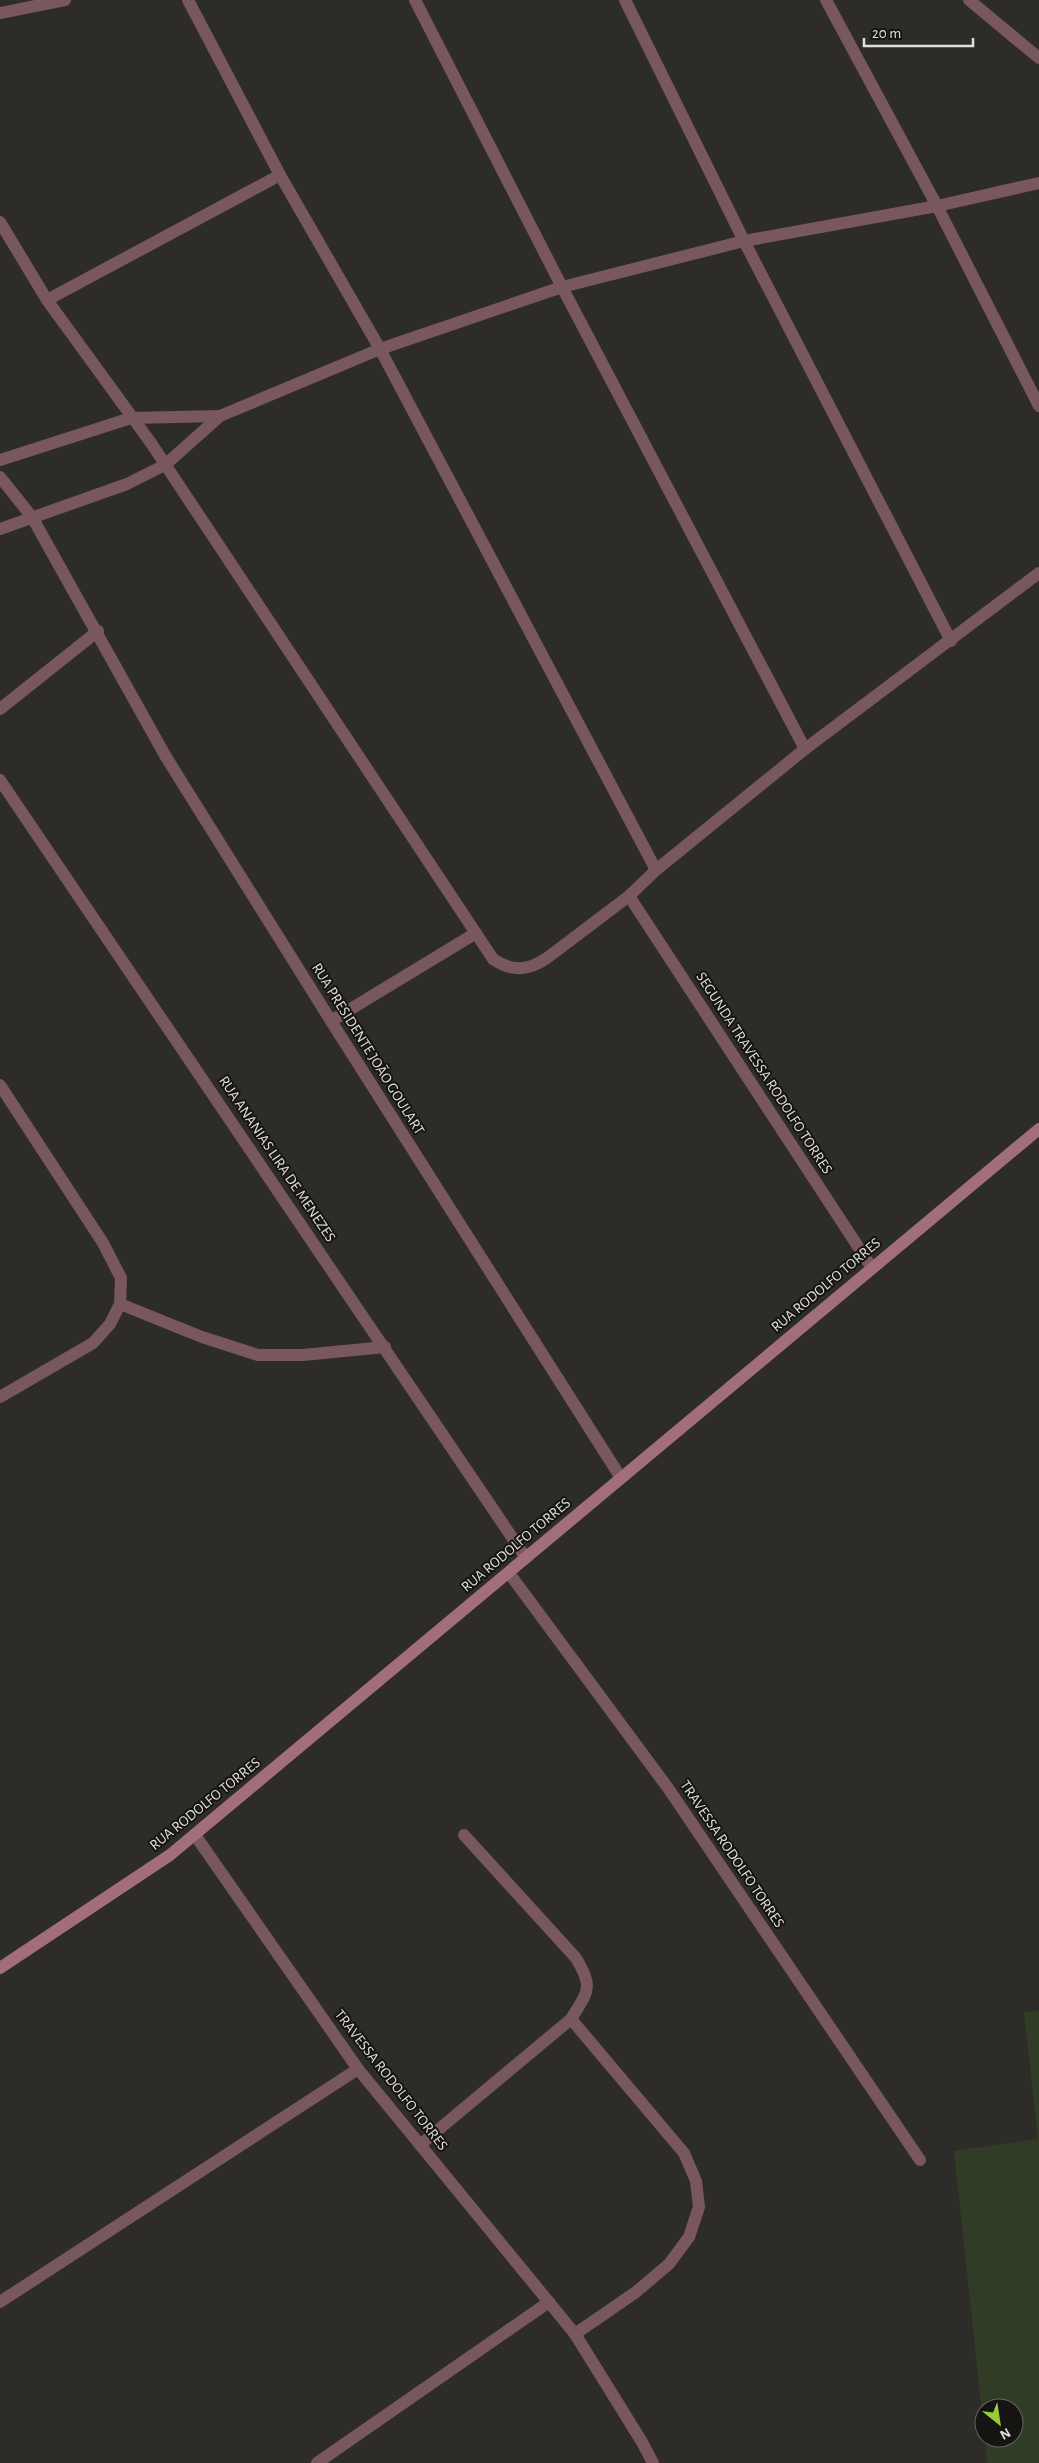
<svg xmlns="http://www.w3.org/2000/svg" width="1039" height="2463" viewBox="0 0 1039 2463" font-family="'Alegreya Sans',sans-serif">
	<rect width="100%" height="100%" fill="#2e2c28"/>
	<!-- green -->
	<polygon fill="#313c27" points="1039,2011 1039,2463 987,2463 985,2438 1014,2438 1014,2408 984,2408 984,2432 954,2151 1038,2139 1024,2012"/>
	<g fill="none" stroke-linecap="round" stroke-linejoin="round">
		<!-- street -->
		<g stroke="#79575f" stroke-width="12">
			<polyline points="188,0 280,175 380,349 656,870"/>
			<polyline points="415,0 562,287 805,749"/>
			<polyline points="625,0 744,241 951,641"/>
			<polyline points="826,0 937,206 1039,406"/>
			<polyline points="969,0 1039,58"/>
			<polyline points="0,13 65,0"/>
			<path d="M0 222 47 300 151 443 493 959C512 972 528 971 547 958L629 896 656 870 805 749 1039 573"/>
			<polyline points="47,300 280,175"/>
			<polyline points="0,460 131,418 220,416"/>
			<polyline points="0,477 32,517 166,757 331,1021 621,1478"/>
			<polyline points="0,529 127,484 165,465 220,416 380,349 562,287 744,241 937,206 1039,183"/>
			<polyline points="0,709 98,631"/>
			<polyline points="0,780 526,1558"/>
			<polyline points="629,896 872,1268"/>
			<polyline points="331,1021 476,933"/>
			<polyline points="0,1085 103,1243 121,1278 120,1304 110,1324 93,1343 0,1397"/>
			<polyline points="120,1304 202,1337 258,1355 303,1355 385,1347"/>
			<polyline points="509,1573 668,1788 920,2160"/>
			<polyline points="195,1835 358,2069 575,2334 642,2442 653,2463"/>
			<polyline points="571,2019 684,2153 696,2181 699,2207 689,2237 669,2264 636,2292 575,2334"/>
			<path d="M420 2145 571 2019C588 1991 594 1988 576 1958L464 1835"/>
			<polyline points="0,2302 358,2069"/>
			<polyline points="317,2463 549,2302"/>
		</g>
		<!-- secondary -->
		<polyline stroke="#a36e7b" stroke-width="12" points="0,1968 170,1855 1039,1129"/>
	</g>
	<g text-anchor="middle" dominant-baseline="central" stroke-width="4" stroke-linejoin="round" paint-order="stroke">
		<!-- street labels -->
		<g font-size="15" fill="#e0dfdc" stroke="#151412">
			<text transform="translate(368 1049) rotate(58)">RUA PRESIDENTE JOÃO GOULART</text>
			<text transform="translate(764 1073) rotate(57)">SEGUNDA TRAVESSA RODOLFO TORRES</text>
			<text transform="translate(277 1159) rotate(56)">RUA ANANIAS LIRA DE MENEZES</text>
			<text transform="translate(826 1285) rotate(-40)">RUA RODOLFO TORRES</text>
			<text transform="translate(516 1545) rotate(-40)">RUA RODOLFO TORRES</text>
			<text transform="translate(205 1804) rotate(-39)">RUA RODOLFO TORRES</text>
			<text transform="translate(732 1854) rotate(56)">TRAVESSA RODOLFO TORRES</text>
			<text transform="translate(391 2080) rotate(52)">TRAVESSA RODOLFO TORRES</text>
		</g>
	</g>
	<!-- north arrow -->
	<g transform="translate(999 2423) rotate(150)"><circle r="24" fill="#151412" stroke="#666563"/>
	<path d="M0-4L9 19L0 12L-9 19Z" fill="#97cc38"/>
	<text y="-8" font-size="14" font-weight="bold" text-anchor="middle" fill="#e0dfdc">N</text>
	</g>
	<!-- scale -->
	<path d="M864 38v8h109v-8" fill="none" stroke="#e0dfdc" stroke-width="2.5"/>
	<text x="872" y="38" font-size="15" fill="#e0dfdc" stroke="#151412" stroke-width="4" paint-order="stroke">20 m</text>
</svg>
